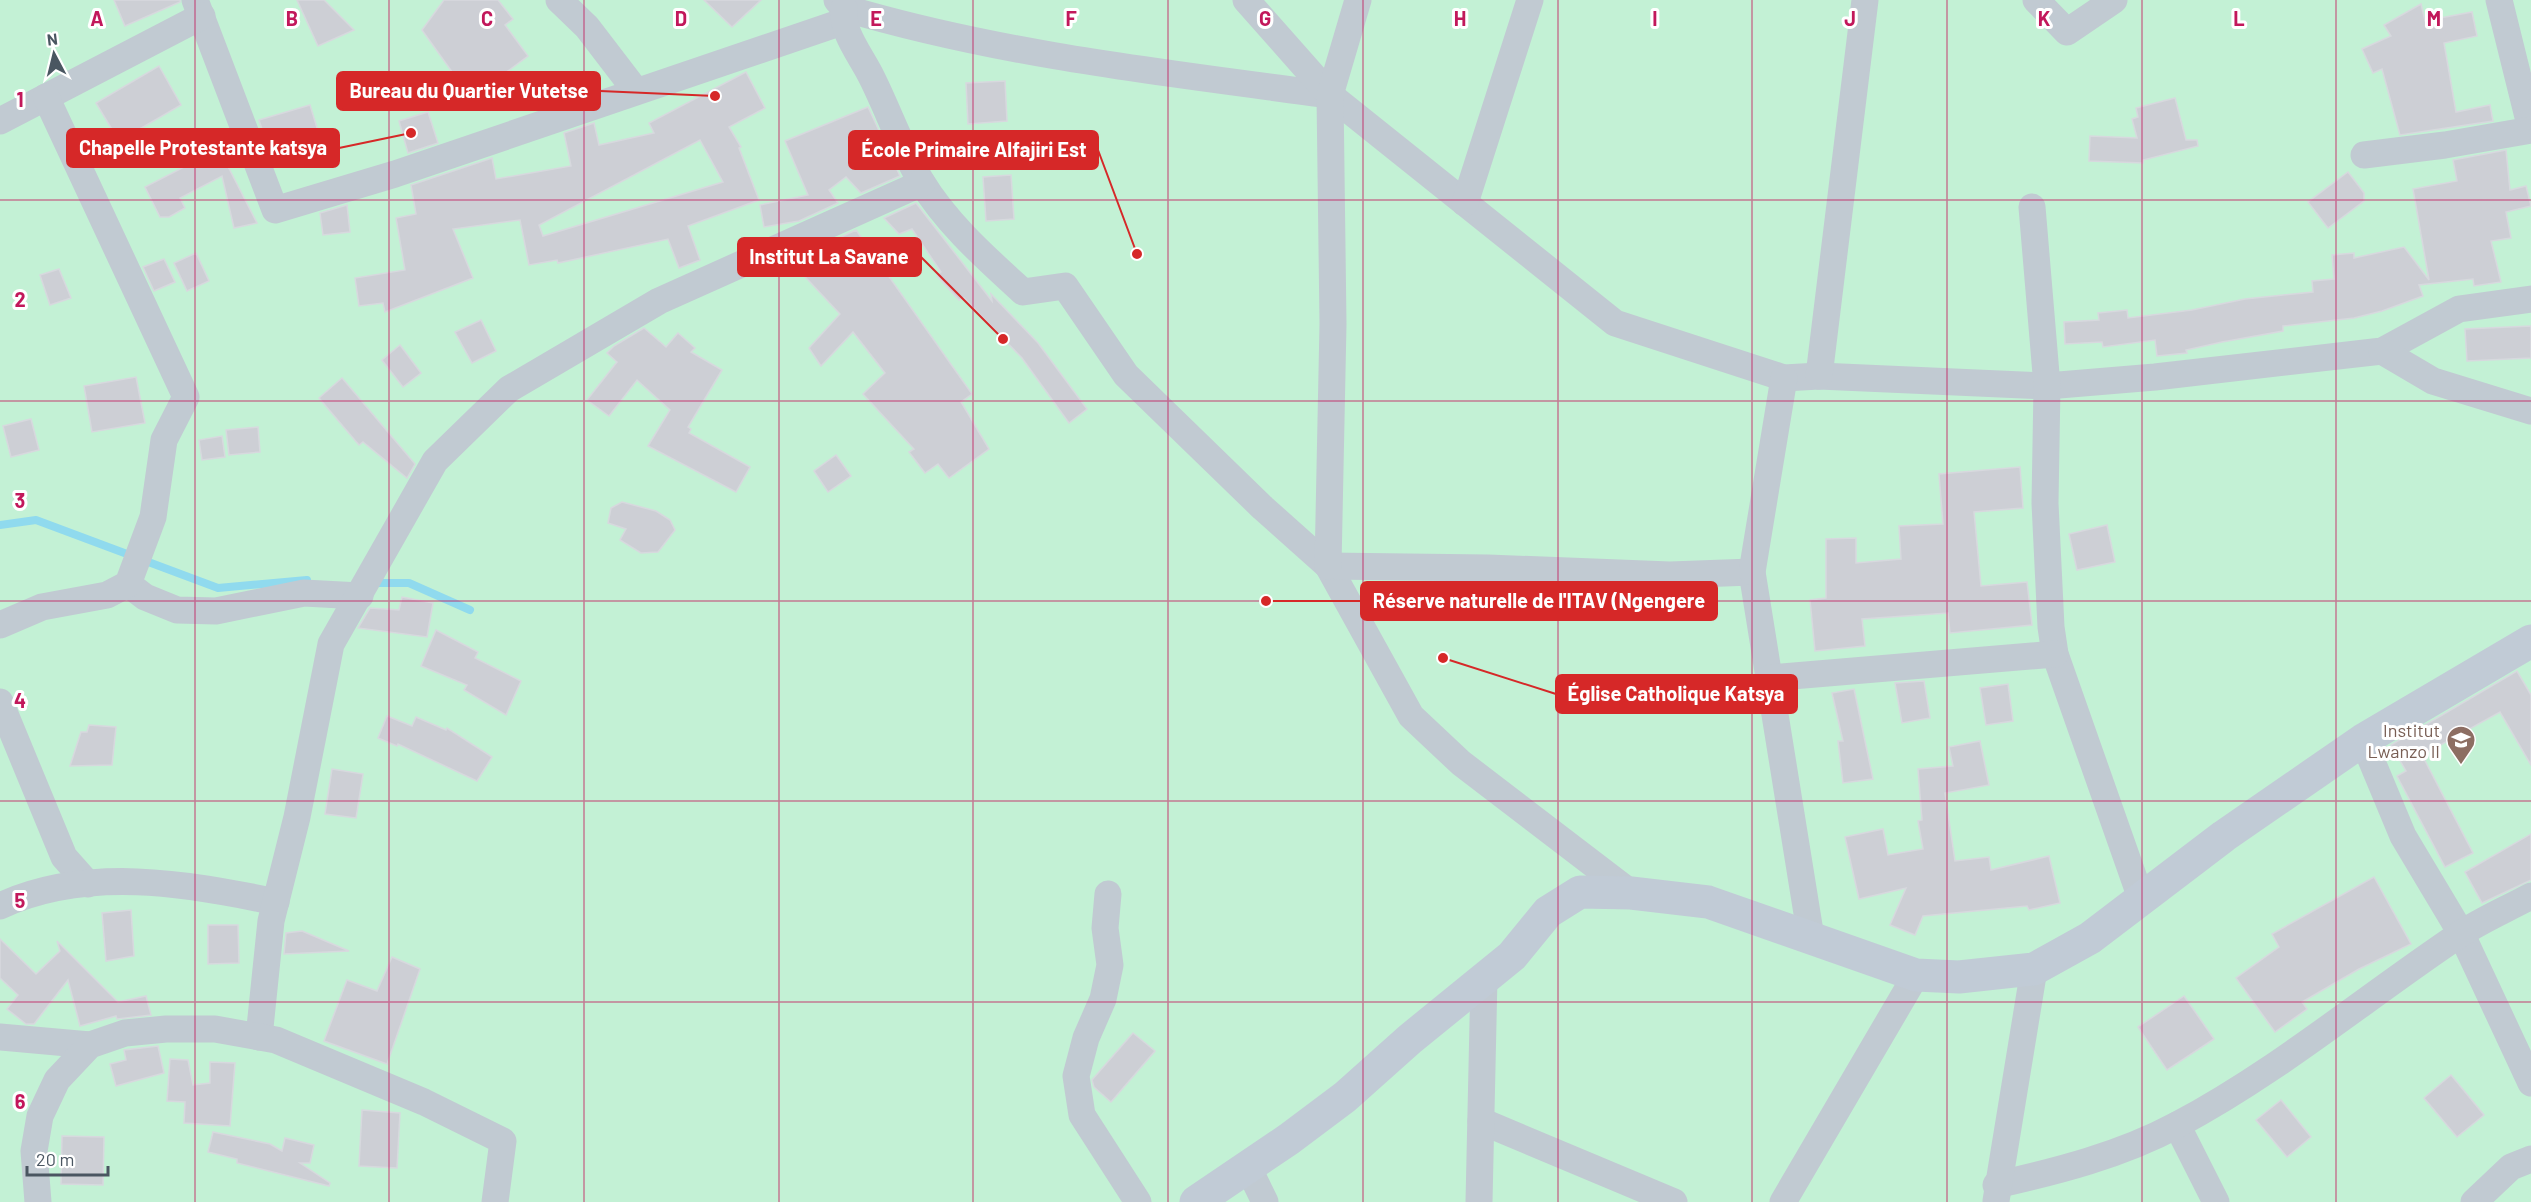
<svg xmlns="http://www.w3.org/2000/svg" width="2531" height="1202" viewBox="0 0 2531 1202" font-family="Barlow,sans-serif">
	<rect width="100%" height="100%" fill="#f5f3f3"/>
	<!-- green -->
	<rect fill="#c3f1d5" x="0" y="0" width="2531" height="1202"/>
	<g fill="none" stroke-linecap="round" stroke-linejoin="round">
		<!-- stream -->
		<g stroke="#90daee" stroke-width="8">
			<polyline points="0,525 36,520 218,588 307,580"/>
			<polyline points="371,583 409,583 470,610"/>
		</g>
	</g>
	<!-- building -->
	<g fill="#cdcfd5" stroke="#d7d9de" stroke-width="1.5" fill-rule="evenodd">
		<polygon points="114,0 180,0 180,2 125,26"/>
		<polygon points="297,0 324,0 354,30 318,46"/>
		<polygon points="444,0 498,0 513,19 505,25 528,56 474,96 465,90 422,30"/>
		<polygon points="704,0 761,0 732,27"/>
		<polygon points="2421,4 2425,21 2472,12 2477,36 2444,43 2456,112 2490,105 2493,121 2400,135 2382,69 2373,73 2362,49 2391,36 2384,25"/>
		<polygon points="159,66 181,105 119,141 96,103"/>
		<path d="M746 72 765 108 729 127 741 147 739 148 759 200 688 226 700 260 679 268 668 239 558 263 557 260 529 265 520 220 453 229 473 278 385 312 383 303 359 306 355 278 405 270 396 218 416 214 411 185 492 158 496 179 571 166 564 133 594 123 599 145 654 133 649 123ZM700 140 723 182 543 236 539 225Z"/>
		<polygon points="1005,81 1007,121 968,124 966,83"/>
		<polygon points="2175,98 2186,140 2197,140 2198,146 2143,160 2143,163 2089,161 2090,136 2137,138 2132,119 2138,117 2136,108"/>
		<polygon points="310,105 321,141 271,156 259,120"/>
		<polygon points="868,107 900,176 861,193 846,177 829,190 838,203 799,221 764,227 760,205 808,195 785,141"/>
		<polygon points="428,112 438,143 408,153 399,121"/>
		<polygon points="219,149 257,223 234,228 222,176 180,198 185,208 169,217 160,217 145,187"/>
		<polygon points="2506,150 2510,190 2526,186 2531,206 2506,212 2511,238 2491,241 2501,282 2474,286 2473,279 2419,285 2423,296 2382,311 2354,318 2283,326 2283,331 2222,342 2186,350 2187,353 2157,356 2155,340 2103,347 2102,342 2065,344 2064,322 2099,320 2098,313 2127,310 2128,318 2192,310 2245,299 2313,292 2312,281 2334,279 2332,255 2354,253 2354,258 2404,247 2429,280 2413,189 2457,181 2453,160"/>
		<polygon points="2348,172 2364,193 2364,201 2328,228 2308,202"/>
		<polygon points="1011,175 1014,219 986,221 983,177"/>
		<polygon points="916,203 992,301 991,294 1038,343 1087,409 1069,423 1022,358 964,298 959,300 937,276 941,272 912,229 899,234 884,218"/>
		<polygon points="347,205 350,232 323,235 320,213"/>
		<polygon points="856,230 972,394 961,402 989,449 949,478 938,464 925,473 909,452 914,449 863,394 885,373 853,332 821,366 809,348 840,314 795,266 820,251 819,247"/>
		<polygon points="196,253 209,281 187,291 174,263"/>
		<polygon points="164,259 175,282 154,291 143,267"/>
		<polygon points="59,269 71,298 50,305 40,275"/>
		<polygon points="481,320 496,351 472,363 455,332"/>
		<polygon points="2531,326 2531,358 2467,361 2465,329"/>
		<polygon points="644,328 666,347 678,333 695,348 691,352 722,370 688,427 691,429 689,433 750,467 736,492 648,446 670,410 637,380 609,416 587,400 617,362 607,353 614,346"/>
		<polygon points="400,345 421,373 403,387 382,360"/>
		<polygon points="136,377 145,423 92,432 84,386"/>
		<polygon points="342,378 415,464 407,478 363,442 359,445 319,398"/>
		<polygon points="31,419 39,450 11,457 3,426"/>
		<polygon points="258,427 260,452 229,455 226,430"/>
		<polygon points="222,436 225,457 202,460 199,440"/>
		<polygon points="836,455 851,476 828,492 814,471"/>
		<polygon points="2020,467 2023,508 1974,512 1981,586 2027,582 2032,625 1950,633 1948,613 1862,619 1865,646 1815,651 1810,600 1826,598 1826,539 1856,538 1856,563 1901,559 1899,526 1943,524 1939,474"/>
		<polygon points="622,502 656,511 670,520 675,530 658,552 641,553 620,540 626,529 608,523 611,508"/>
		<polygon points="2107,525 2115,562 2077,570 2069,534"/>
		<polygon points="402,597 433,603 427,637 358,628 370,608 399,610"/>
		<polygon points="436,630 478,652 475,658 521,681 506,715 464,690 467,685 421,666"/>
		<polygon points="2517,671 2531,695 2531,765 2500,712 2422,755 2473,853 2445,867 2397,776 2406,771 2391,745"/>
		<polygon points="1924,681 1930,718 1902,723 1895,683"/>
		<polygon points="2008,684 2013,721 1986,725 1980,688"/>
		<polygon points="1854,689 1873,779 1843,783 1838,741 1843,741 1832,693"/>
		<polygon points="387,716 412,726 416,717 446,730 447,728 492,757 477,781 398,744 397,746 378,738"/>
		<polygon points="89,725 116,727 112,765 70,766 81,732 87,732"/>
		<polygon points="1980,741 1989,785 1945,793 1955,861 1989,857 1991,870 2049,856 2060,903 2029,910 2027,906 1923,916 1915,935 1890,925 1906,888 1859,899 1845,837 1883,829 1888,855 1923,849 1918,821 1922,820 1918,769 1953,766 1949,747"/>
		<polygon points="332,769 363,774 356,818 325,814"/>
		<polygon points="2531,834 2531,880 2482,903 2465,872"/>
		<polygon points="2374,877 2411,944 2359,969 2302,1002 2307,1009 2275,1032 2236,978 2279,947 2272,934"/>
		<polygon points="131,910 134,956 106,961 102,913"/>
		<polygon points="208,925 238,925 239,963 208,964"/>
		<polygon points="302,931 349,951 284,954 286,933"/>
		<polygon points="0,939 36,974 60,951 57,941 118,1002 146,996 151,1015 117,1019 116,1016 80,1026 68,980 34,1024 26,1024 7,1009 18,995 0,978"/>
		<polygon points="392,957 420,969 387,1064 324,1041 347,980 377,991"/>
		<polygon points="2184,996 2214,1039 2167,1070 2138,1027"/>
		<polygon points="1133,1033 1155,1051 1111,1102 1094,1087 1092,1080"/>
		<polygon points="158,1046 164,1073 116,1086 110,1064 126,1060 124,1050"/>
		<polygon points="170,1059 188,1060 193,1085 210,1083 210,1062 235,1063 230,1126 184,1123 185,1102 167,1101"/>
		<polygon points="2451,1075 2484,1115 2457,1137 2424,1098"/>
		<polygon points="2281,1100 2311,1137 2287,1157 2256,1120"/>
		<polygon points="362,1110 400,1113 397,1168 359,1166"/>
		<polygon points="213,1132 270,1144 282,1151 285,1138 314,1145 310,1163 300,1163 330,1183 329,1186 237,1163 237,1159 208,1152"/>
		<polygon points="62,1136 104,1137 103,1185 61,1184"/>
	</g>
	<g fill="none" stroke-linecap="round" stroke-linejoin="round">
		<!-- street -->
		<g stroke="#c1cad2" stroke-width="27">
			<polyline points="195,0 275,210 395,174 842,22"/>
			<polyline points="559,0 587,27 636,91"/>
			<path d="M837 0 844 8C1002 55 1167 73 1330 95"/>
			<polyline points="1246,0 1330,95 1615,323 1784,378 1819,376 2047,386 2155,377 2382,351 2459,309 2531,299"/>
			<polyline points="2036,0 2067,32 2114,0"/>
			<polyline points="2499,0 2531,129"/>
			<path d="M844 8C841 33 861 55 872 78 889 112 901 148 921 181 947 224 986 258 1023 292L1065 286 1126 375 1263 508 1328 566 1411 716 1461 763 1631 893"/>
			<polyline points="0,121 202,16"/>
			<polyline points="2364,155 2445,145 2531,130"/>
			<polyline points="1465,203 1530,0"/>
			<polyline points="2032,207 2047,386 2045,503 2051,627 2055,654 2142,901"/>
			<polyline points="2382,351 2433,381 2531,411"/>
			<polyline points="1819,376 1865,0"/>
			<polyline points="1328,566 1488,568 1670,575 1752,572 1811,938"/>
			<polyline points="1328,566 1333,324 1330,95 1358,0"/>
			<polyline points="1752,572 1784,378"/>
			<polyline points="128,584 145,597 177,610 216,611 304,593 360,596"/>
			<polyline points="0,625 42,607 107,595 128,584 153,517 164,440 186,397 46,97"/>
			<polyline points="1770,678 2055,654"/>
			<polyline points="0,702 64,857 88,884"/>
			<polyline points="2363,740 2403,836 2461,933 2531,1083"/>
			<polyline points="1108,894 1105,928 1110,965 1103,999 1086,1038 1076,1076 1082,1115 1138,1202"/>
			<path d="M0 906C87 866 186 883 276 902"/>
			<polyline points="0,1037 90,1045"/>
			<polyline points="259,1037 271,921 297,817 331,644 435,461 509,389 659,301 922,183"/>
			<polyline points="1481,1121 1674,1202"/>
			<polyline points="2177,1125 2216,1202"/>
			<polyline points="1248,1167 1265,1202"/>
			<path d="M1996 1185C2058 1171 2121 1155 2177 1125 2277 1072 2365 998 2459 935 2481 920 2507 909 2531 896"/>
			<polyline points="1996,1201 2034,969"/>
			<polyline points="38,1202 34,1151 40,1116 57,1080 90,1045 125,1033 166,1029 215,1029 276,1040 424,1102 503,1141 495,1202"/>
			<polyline points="1479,1202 1484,977"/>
			<polyline points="1783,1202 1916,975"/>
			<polyline points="2474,1202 2511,1167 2531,1159"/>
		</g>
		<!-- secondary -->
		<polyline stroke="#c1cbd6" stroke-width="33" points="1196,1202 1289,1139 1345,1097 1410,1039 1512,956 1548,912 1580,892 1631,893 1708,902 1916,975 1959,977 2034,969 2090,938 2224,836 2363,740 2531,641"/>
	</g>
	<!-- grid -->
	<path fill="none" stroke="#c2185b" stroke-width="1.5" stroke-opacity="0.55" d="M195 0V1202M389 0V1202M584 0V1202M779 0V1202M973 0V1202M1168 0V1202M1363 0V1202M1558 0V1202M1752 0V1202M1947 0V1202M2142 0V1202M2336 0V1202M0 200H2531M0 401H2531M0 601H2531M0 801H2531M0 1002H2531"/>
	<!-- icons -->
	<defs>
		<g id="school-pin" transform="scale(1.5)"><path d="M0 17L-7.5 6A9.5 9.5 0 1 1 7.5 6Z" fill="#8d6e63" stroke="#fff"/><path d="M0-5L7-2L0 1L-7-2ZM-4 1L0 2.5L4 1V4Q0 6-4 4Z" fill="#fff"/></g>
	</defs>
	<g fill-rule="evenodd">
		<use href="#school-pin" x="2461" y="740"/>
	</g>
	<g text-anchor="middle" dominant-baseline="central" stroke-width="6" stroke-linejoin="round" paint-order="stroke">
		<!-- education labels -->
		<g font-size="18" fill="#785e54" stroke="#fff" text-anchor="end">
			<text x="2440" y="730">Institut<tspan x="2440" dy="21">Lwanzo II</tspan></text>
		</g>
	</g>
	<g font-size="20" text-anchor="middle" font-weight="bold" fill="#c2185b" stroke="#fff" stroke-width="6" stroke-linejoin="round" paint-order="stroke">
		<text x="97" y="26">A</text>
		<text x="292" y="26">B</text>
		<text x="487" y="26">C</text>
		<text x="681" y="26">D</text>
		<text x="876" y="26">E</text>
		<text x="1071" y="26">F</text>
		<text x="1265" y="26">G</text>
		<text x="1460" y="26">H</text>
		<text x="1655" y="26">I</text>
		<text x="1850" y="26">J</text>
		<text x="2044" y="26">K</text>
		<text x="2239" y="26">L</text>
		<text x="2434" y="26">M</text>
		<text x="20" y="107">1</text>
		<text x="20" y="307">2</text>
		<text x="20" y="508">3</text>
		<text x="20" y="708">4</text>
		<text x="20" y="908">5</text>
		<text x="20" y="1109">6</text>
	</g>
	<!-- callouts -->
	<path fill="none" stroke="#d62828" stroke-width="2" d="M715 96L600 91M411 133L339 148M1137 254L1098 150M1003 339L921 257M1266 601L1361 601M1443 658L1556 694"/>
	<g fill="#d62828" stroke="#fff" stroke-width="2">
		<circle cx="715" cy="96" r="6"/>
		<circle cx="411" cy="133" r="6"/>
		<circle cx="1137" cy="254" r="6"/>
		<circle cx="1003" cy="339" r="6"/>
		<circle cx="1266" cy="601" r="6"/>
		<circle cx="1443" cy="658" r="6"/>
	</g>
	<g fill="#d62828" stroke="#d62828" stroke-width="2">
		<rect x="337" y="72" width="263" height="38" rx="6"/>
		<rect x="67" y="129" width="272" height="38" rx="6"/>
		<rect x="849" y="131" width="249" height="38" rx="6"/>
		<rect x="738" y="238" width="183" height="38" rx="6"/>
		<rect x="1361" y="582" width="356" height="38" rx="6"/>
		<rect x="1556" y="675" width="241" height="38" rx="6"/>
	</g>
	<g font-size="20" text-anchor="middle" font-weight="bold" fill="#fff">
		<text x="469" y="98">Bureau du Quartier Vutetse</text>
		<text x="203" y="155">Chapelle Protestante katsya</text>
		<text x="974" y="157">École Primaire Alfajiri Est</text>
		<text x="829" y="264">Institut La Savane</text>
		<text x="1539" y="608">Réserve naturelle de l'ITAV (Ngengere</text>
		<text x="1676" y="701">Église Catholique Katsya</text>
	</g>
	<!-- north arrow -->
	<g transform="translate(54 54) rotate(353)" stroke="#ffffff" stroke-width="4.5" paint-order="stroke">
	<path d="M0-4.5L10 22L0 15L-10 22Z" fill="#4a5661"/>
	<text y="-9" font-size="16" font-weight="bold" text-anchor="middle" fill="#4a5661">N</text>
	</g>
	<!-- scale -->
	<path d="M27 1166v9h81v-9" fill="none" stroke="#4a5661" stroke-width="3"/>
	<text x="36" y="1166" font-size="18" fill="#4a5661" stroke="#ffffff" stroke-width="4.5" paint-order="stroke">20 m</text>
</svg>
